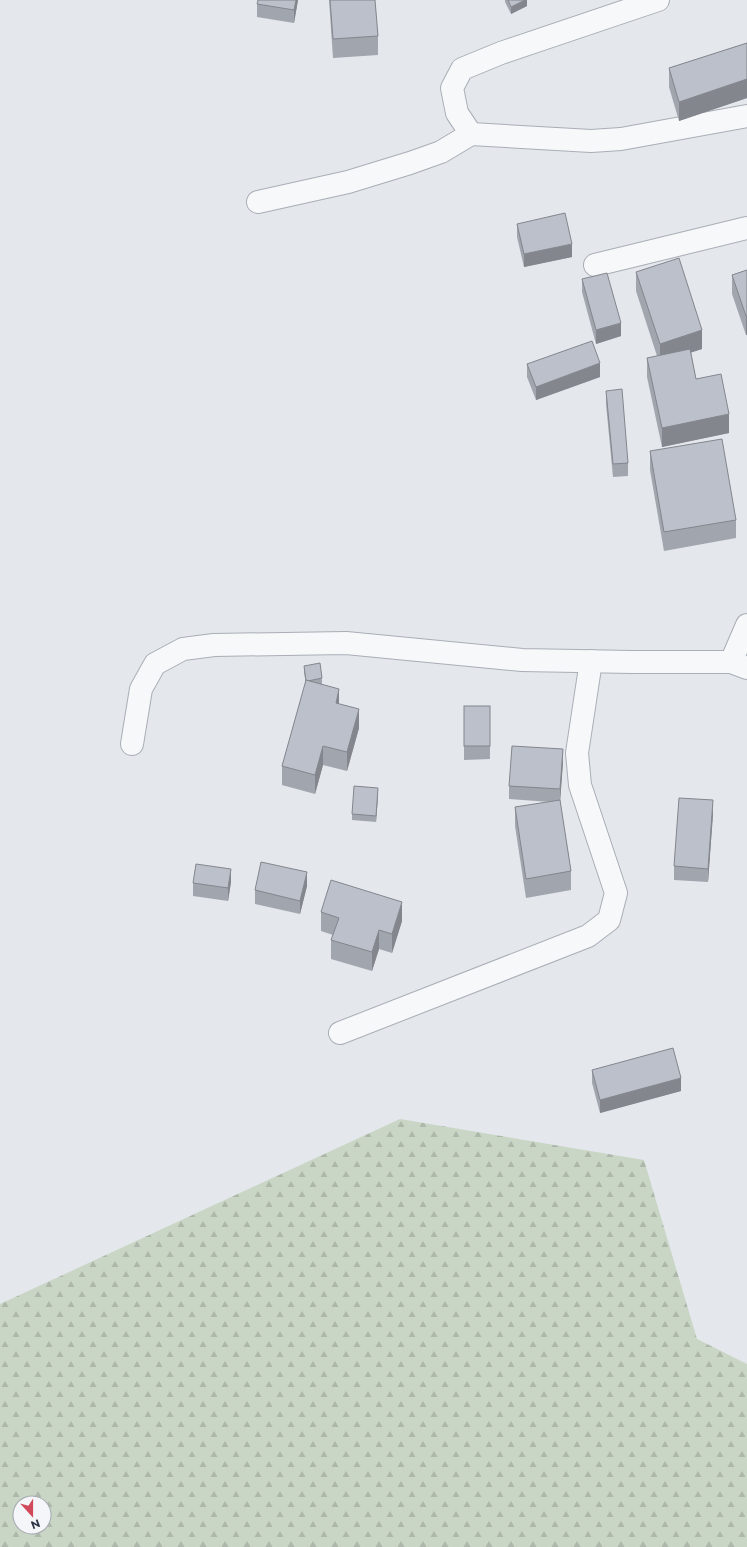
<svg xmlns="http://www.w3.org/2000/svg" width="747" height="1547" viewBox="0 0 747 1547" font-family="Montserrat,sans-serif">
	<defs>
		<pattern id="forest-firs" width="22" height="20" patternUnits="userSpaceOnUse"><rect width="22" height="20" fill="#c9d6c5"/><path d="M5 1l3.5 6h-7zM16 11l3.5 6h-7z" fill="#adb8ab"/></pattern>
	</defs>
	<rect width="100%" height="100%" fill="#e4e7ec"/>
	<!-- forest -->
	<path fill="url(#forest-firs)" fill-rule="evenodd" d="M400 1119 644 1160 697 1339 747 1364V1547H0V1304ZM20 1503H44V1527H20Z"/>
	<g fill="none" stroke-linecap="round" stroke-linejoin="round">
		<!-- minor casing -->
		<g stroke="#a9aeb7" stroke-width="24">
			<g id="minor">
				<polyline points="471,134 457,113 452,88 462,69 501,53 658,0"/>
				<polyline points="258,202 348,182 410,163 441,152 471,134 591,141 621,139 747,116"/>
				<polyline points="595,265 747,228"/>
				<polyline points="731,662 747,625"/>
				<polyline points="132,744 141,689 155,664 183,649 214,645 346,643 522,660 632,662 731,662 747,668"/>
				<polyline points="340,1033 588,936 609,920 616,893 580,785 577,753 591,661"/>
			</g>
		</g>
		<!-- minor -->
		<use href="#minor" stroke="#f7f8fa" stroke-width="22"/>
	</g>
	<!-- wall -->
	<g fill="#a1a5ae">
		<polygon points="298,0 294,23 257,17 257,4"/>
		<polygon points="329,0 375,0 378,36 378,55 333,58"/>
		<polygon points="505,0 527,0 527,6 511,14 505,2"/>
		<polygon points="747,43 747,98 679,121 669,87 669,68"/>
		<polygon points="517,224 572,257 524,267 517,237"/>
		<polygon points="747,270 746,335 732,294 732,275"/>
		<polygon points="636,272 702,349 691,352 696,379 729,433 662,447 647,377 647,358 657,356 636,291"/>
		<polygon points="582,279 621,336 596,344 582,292"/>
		<polygon points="527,364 600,377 536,400 527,377"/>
		<polygon points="606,391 628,463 628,476 613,477 606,404"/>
		<polygon points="650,451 736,520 736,538 664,551 650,470"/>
		<polygon points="304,666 322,678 322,684 339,704 359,728 347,771 323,765 315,794 282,785 282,766 306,683 304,673"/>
		<polygon points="464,706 490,706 490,759 464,760"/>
		<polygon points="563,762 560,801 571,871 571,890 526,898 515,826 515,807 550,802 509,799 509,786"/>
		<polygon points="378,795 376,822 352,820 352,814"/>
		<polygon points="713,814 708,882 674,880 674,866"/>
		<polygon points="231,882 228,901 193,896 193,883"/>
		<polygon points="307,886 300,914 255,904 255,890"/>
		<polygon points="321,912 402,921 392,953 379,949 372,971 331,959 331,940 333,935 321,931"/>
		<polygon points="592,1070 681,1091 600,1113 592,1083"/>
	</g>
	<!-- shaded-wall -->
	<g fill="#83868d">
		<polygon points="296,0 298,0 294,23 294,10"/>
		<polygon points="525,0 527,0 527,6 511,14 511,7"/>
		<polygon points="747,79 747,98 679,121 679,102"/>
		<polygon points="572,244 572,257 524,267 524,254"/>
		<rect x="746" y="316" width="1" height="19"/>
		<polygon points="621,323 621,336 596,344 596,330"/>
		<polygon points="702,330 702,349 660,363 660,344"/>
		<polygon points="600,363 600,377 536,400 536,387"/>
		<polygon points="729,414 729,433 662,447 662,428"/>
		<polygon points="339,689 339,708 336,703"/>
		<polygon points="359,709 359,728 347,771 347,752"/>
		<polygon points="323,746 323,765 315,794 315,775"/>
		<polygon points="563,749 563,762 560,803 560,789"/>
		<polygon points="378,788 378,795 376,822 376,816"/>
		<polygon points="713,800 713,814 708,882 708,869"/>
		<polygon points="231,869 231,882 228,901 228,888"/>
		<polygon points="307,872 307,886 300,914 300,901"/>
		<polygon points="402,902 402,921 392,953 392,934"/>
		<polygon points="379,930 379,949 372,971 372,952"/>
		<polygon points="681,1078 681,1091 600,1113 600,1100"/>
	</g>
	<!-- building -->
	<g fill="#bbc0ca" stroke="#83868d">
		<polygon points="258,0 296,0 294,10 257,4"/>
		<polygon points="330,0 375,0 378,36 333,39"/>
		<polygon points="508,0 525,0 511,7"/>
		<polygon points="747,43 747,79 679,102 669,68"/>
		<polygon points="565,213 572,244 524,254 517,224"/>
		<polygon points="679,258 702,330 660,344 636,272"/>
		<polygon points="747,270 747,316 746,316 732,275"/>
		<polygon points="607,273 621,323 596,330 582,279"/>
		<polygon points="592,341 600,363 536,387 527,364"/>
		<polygon points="690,349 696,379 721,374 729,414 662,428 647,358"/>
		<polygon points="622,389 628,463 613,464 606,391"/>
		<polygon points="722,439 736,520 664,532 650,451"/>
		<polygon points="320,663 322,678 308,681 306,680 306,681 304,666"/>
		<polygon points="306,680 339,689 336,703 359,709 347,752 323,746 315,775 282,766"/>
		<rect x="464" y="706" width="26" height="40"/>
		<polygon points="512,746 563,749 560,789 509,786"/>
		<polygon points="354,786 378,788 376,816 352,814"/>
		<polygon points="679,798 713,800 708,869 674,866"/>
		<polygon points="560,800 571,871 526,879 515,807"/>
		<polygon points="261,862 307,872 300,901 255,890"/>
		<polygon points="196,864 231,869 228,888 193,883"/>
		<polygon points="331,880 402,902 392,934 379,930 372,952 331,940 339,918 321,912"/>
		<polygon points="673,1048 681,1078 600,1100 592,1070"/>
	</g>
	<!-- north arrow -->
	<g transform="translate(32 1515) rotate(159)"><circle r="19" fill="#f4f6f9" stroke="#a4a8b1"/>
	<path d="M0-3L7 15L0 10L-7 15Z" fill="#d1495b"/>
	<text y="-6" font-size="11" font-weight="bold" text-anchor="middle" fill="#2b3445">N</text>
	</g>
</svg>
